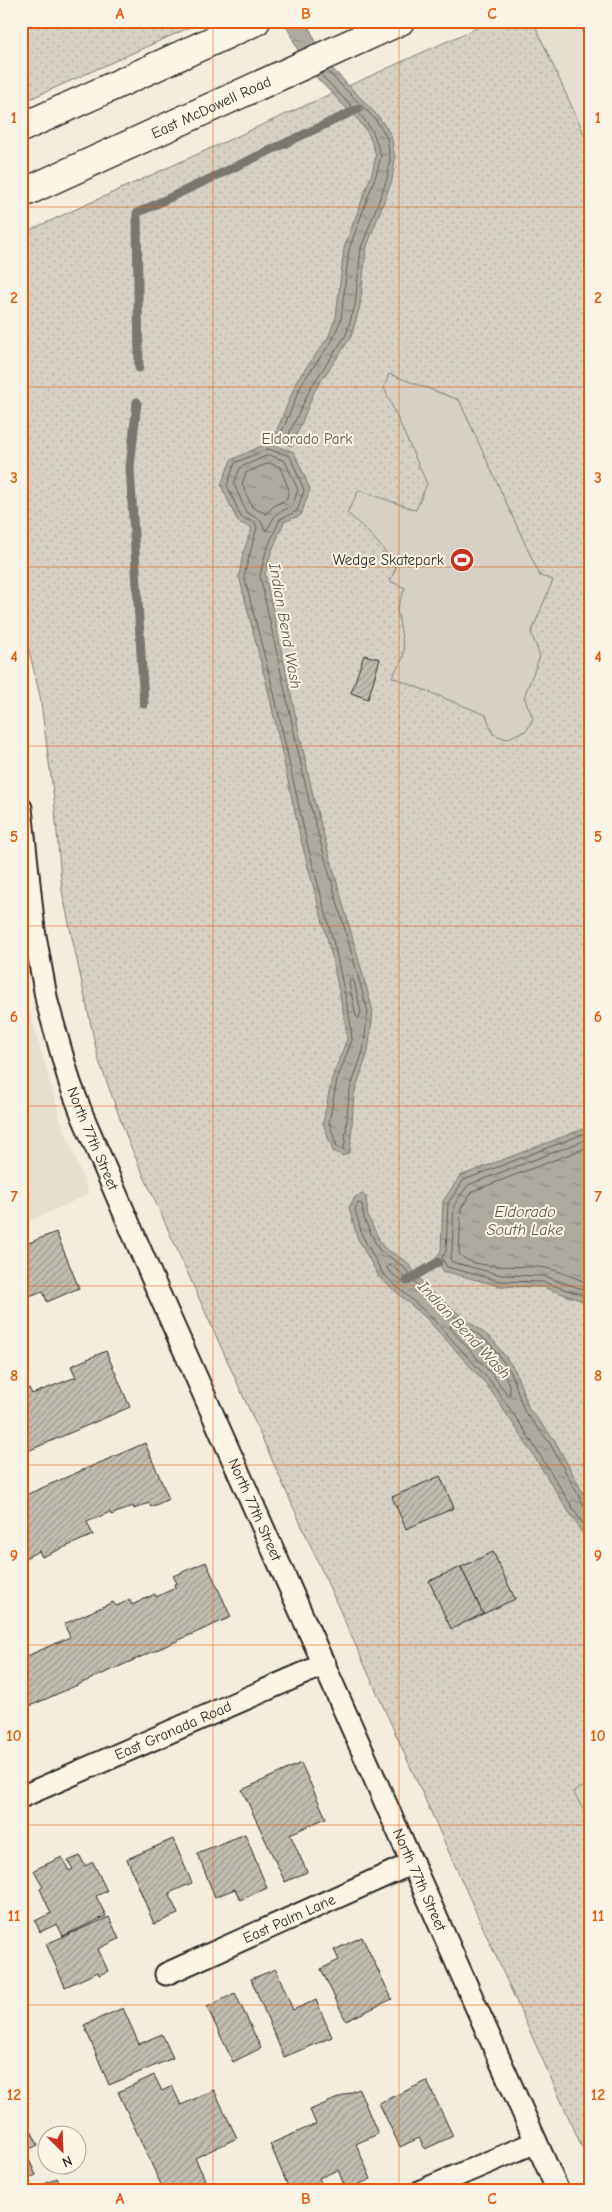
<svg xmlns="http://www.w3.org/2000/svg" width="612" height="2212" viewBox="0 0 612 2212" font-family="'Comic Neue',sans-serif">
	<defs>
		<pattern id="park-dots" width="8" height="8" patternUnits="userSpaceOnUse" patternTransform="scale(1.25)"><rect width="8" height="8" fill="#d6d1c4"/><path d="M2 2h.1M6 6h.1" fill="none" stroke="#b8b4a9" stroke-width="1.8" stroke-linecap="round"/></pattern>
		<pattern id="water-ripples" width="26" height="14" patternUnits="userSpaceOnUse" patternTransform="scale(1.25)"><rect width="26" height="14" fill="#afaaa0"/><path d="M2 4q2-2 4 0t4 0M15 11q2-2 4 0t4 0" fill="none" stroke="#8f8b83"/></pattern>
		<pattern id="building-hatch" width="6" height="6" patternUnits="userSpaceOnUse" patternTransform="scale(1.25)"><rect width="6" height="6" fill="#c2bdb1"/><path d="M-1 1l2-2M0 6l6-6M5 7l2-2" fill="none" stroke="#9e9a90"/></pattern>
	</defs>
	<rect width="100%" height="100%" fill="#f4edde"/>
	<filter id="ink" filterUnits="userSpaceOnUse"><feTurbulence type="fractalNoise" baseFrequency=".02" numOctaves="2"/><feDisplacementMap in="SourceGraphic" scale="10" xChannelSelector="R" yChannelSelector="G"/><feConvolveMatrix kernelMatrix="1 2 1 2 8 2 1 2 1" color-interpolation-filters="sRGB"/></filter>
	<g filter="url(#ink)">
		<!-- built -->
		<g fill="#e5dfd0">
			<polygon points="533,21 591,21 591,149"/>
			<polygon points="21,974 29,1009 61,1121 89,1194 21,1225"/>
		</g>
		<!-- park -->
		<g fill="url(#park-dots)" stroke="#807e78">
			<polygon points="21,21 204,21 21,103"/>
			<polygon points="492,21 533,21 591,149 591,2167 129,1143 98,1058 62,891 54,799 40,696 21,618 21,234"/>
		</g>
		<!-- pitch -->
		<g fill="#d6d1c4" stroke="#807e78">
			<path d="M389 374 459 400 540 576 553 580 531 633 540 656 524 697 533 718 527 730 506 739 493 734 486 715 392 677 403 658 404 649 397 609 405 588 390 581 396 568C383 546 367 530 347 513L359 490 416 510 427 484 384 388Z"/>
			<polygon points="591,1783 591,1823 573,1792"/>
		</g>
		<!-- water -->
		<g fill="url(#water-ripples)" stroke="#7a7771">
			<polygon points="284,21 306,21 325,61 378,116 391,135 395,159 392,180 366,249 360,306 351,337 315,390 292,446 274,438 297,380 328,338 336,317 344,248 372,173 376,155 369,135 359,121 306,67"/>
			<polygon points="268,443 294,452 310,489 301,515 284,522 271,553 265,575 314,800 373,1011 368,1052 354,1094 350,1152 343,1156 333,1151 323,1123 332,1078 347,1039 345,1020 331,953 301,840 269,694 239,576 243,553 252,528 238,522 221,485 231,460"/>
			<polygon points="591,1126 591,1304 543,1287 500,1286 443,1271 436,1257 441,1251 443,1201 460,1176"/>
			<polygon points="362,1194 366,1197 368,1217 383,1247 407,1262 427,1289 493,1340 515,1370 529,1409 554,1439 591,1508 591,1547 518,1431 487,1385 426,1318 379,1277 357,1237 349,1207 355,1197"/>
		</g>
		<g fill="none" stroke-linecap="round" stroke-linejoin="round">
			<!-- shore -->
			<g stroke="#605e5a" stroke-width="1">
				<polyline points="320,74 363,118 373,132 381,156 376,175 349,249 341,319 332,341 302,383 281,434 287,438 311,387 346,335 355,305 361,248 387,179 390,159 387,137 375,119 327,71"/>
				<polygon points="268,449 290,456 304,490 297,511 280,519 266,551 260,576 309,801 368,1012 363,1051 349,1093 345,1143 343,1150 337,1147 329,1122 337,1080 352,1040 350,1020 336,952 306,839 274,693 244,576 257,527 255,523 241,517 227,485 235,463"/>
				<polygon points="269,455 285,461 298,490 292,506 276,514 266,531 260,520 246,512 234,484 240,468"/>
				<polygon points="269,463 280,467 289,490 286,500 275,505 266,514 252,507 242,484 246,473"/>
				<polygon points="351,980 354,981 361,1012 359,1018 356,1016 349,983"/>
				<polyline points="591,1131 464,1180 448,1203 446,1251 442,1258 447,1267 500,1281 543,1282 591,1298"/>
				<polyline points="591,1138 468,1185 454,1205 452,1251 450,1259 452,1262 501,1275 544,1276 591,1292"/>
				<path d="M591 1146 473 1191 461 1208 459 1254C475 1272 525 1264 546 1268 561 1271 576 1279 591 1284"/>
				<polygon points="390,1265 399,1271 405,1279 405,1282 402,1282 388,1270 387,1267"/>
				<path d="M451 1325C470 1328 513 1374 510 1394H507L495 1378 451 1329Z"/>
				<polyline points="591,1509 585,1507 549,1442 524,1411 511,1372 489,1343 424,1293 403,1266 379,1250 364,1219 362,1204 358,1203 355,1209 362,1235 383,1274 429,1315 491,1382 523,1428 591,1537"/>
			</g>
			<!-- stream -->
			<g stroke="#7a7771" stroke-width="9">
				<polyline points="139,368 137,213 358,109"/>
				<polyline points="137,402 130,467 144,704"/>
				<polyline points="407,1281 438,1262"/>
			</g>
		</g>
		<!-- building -->
		<g fill="url(#building-hatch)" stroke="#2b2b2b">
			<polygon points="579,21 591,21 591,48"/>
			<polygon points="364,655 380,659 368,699 351,693"/>
			<polygon points="56,1232 79,1288 47,1302 43,1291 21,1299 21,1246"/>
			<polygon points="106,1351 130,1407 21,1454 21,1392 29,1388 32,1394 76,1377 71,1366"/>
			<polygon points="145,1443 169,1499 151,1507 149,1503 134,1509 133,1506 111,1515 110,1512 87,1522 93,1535 42,1557 39,1551 25,1558 24,1555 21,1556 21,1497"/>
			<polygon points="440,1476 454,1508 406,1529 392,1497"/>
			<polygon points="493,1552 515,1599 483,1614 461,1567"/>
			<polygon points="206,1562 231,1617 21,1710 21,1645 27,1656 70,1637 64,1624 113,1602 116,1606 130,1600 132,1605 155,1594 156,1597 175,1588 174,1584 177,1583 173,1576"/>
			<polygon points="461,1567 483,1614 451,1629 429,1581"/>
			<polygon points="301,1763 326,1818 290,1834 307,1872 285,1882 242,1790"/>
			<polygon points="245,1834 267,1888 240,1900 235,1889 215,1897 197,1853"/>
			<polygon points="173,1839 192,1883 169,1893 178,1914 154,1924 127,1859"/>
			<polygon points="80,1856 85,1866 93,1862 107,1891 96,1896 106,1916 63,1936 57,1924 40,1932 35,1921 51,1913 40,1889 43,1887 34,1870 62,1857 69,1871 73,1869 68,1861"/>
			<polygon points="109,1917 119,1939 98,1949 108,1971 99,1975 98,1972 65,1987 46,1944"/>
			<polygon points="362,1937 392,1999 346,2021 321,1969 339,1960 334,1950"/>
			<polygon points="276,1969 293,2010 316,2000 332,2037 284,2057 251,1979"/>
			<polygon points="235,1993 261,2048 233,2062 207,2007"/>
			<polygon points="123,2008 139,2044 162,2034 173,2058 109,2085 84,2025"/>
			<polygon points="154,2075 162,2091 172,2086 181,2105 214,2090 237,2138 195,2158 205,2179 180,2191 164,2191 118,2092"/>
			<polygon points="427,2081 453,2136 425,2149 419,2138 400,2147 379,2103"/>
			<polygon points="359,2089 378,2134 356,2144 371,2179 346,2190 338,2170 319,2178 324,2190 290,2191 270,2144 316,2124 310,2110"/>
			<polygon points="21,2110 38,2145 25,2151 36,2175 21,2182"/>
			<polygon points="57,2178 63,2191 30,2191"/>
		</g>
		<g fill="none" stroke-linecap="round" stroke-linejoin="round">
			<!-- street casing -->
			<g stroke="#2b2b2b" stroke-width="25">
				<g id="street">
					<path id="s1" d="M21 808 34 930 47 1002 70 1083 83 1117 157 1289 558 2191"/>
					<path id="s2" d="M21 1797 325 1664"/>
					<path id="s3" d="M166 1974 413 1863"/>
					<polyline points="421,2191 536,2142"/>
				</g>
			</g>
			<!-- primary casing -->
			<g stroke="#2b2b2b" stroke-width="31">
				<g id="primary">
					<polyline points="21,128 256,21"/>
					<path id="s4" d="M21 194 400 21"/>
				</g>
			</g>
			<!-- street -->
			<use href="#street" stroke="#fcf5e5" stroke-width="21"/>
			<!-- primary -->
			<use href="#primary" stroke="#fcf5e5" stroke-width="28"/>
		</g>
	</g>
	<!-- grid -->
	<path fill="none" stroke="#e8590c" stroke-width="1" stroke-opacity="0.55" d="M213 21V2191M399 21V2191M21 207H591M21 387H591M21 567H591M21 746H591M21 926H591M21 1106H591M21 1286H591M21 1465H591M21 1645H591M21 1825H591M21 2005H591"/>
	<!-- icons -->
	<defs>
		<g id="stadium-disc" transform="scale(1.25)"><circle r="9.5" fill="#c8321e" stroke="#fcf5e5"/><path d="M0-5a6.5 5 0 1 0 0 10a6.5 5 0 1 0 0-10ZM-3.5-1.8h7v3.6h-7Z" fill="#fff"/></g>
	</defs>
	<g fill-rule="evenodd">
		<use href="#stadium-disc" x="462" y="560"/>
	</g>
	<g text-anchor="middle" dominant-baseline="central" stroke-width="4" stroke-linejoin="round" paint-order="stroke">
		<!-- street labels -->
		<g font-size="15" fill="#2b2b2b" stroke="#fcf5e5">
			<text stroke="none"><textPath href="#s4" startOffset="209">East McDowell Road</textPath></text>
			<text stroke="none"><textPath href="#s1" startOffset="340">North 77th Street</textPath></text>
			<text stroke="none"><textPath href="#s1" startOffset="745">North 77th Street</textPath></text>
			<text stroke="none"><textPath href="#s2" startOffset="166">East Granada Road</textPath></text>
			<text stroke="none"><textPath href="#s1" startOffset="1150">North 77th Street</textPath></text>
			<text stroke="none"><textPath href="#s3" startOffset="135">East Palm Lane</textPath></text>
		</g>
		<!-- park labels -->
		<g font-size="15" fill="#565451" stroke="#fcf5e5">
			<text x="307" y="439">Eldorado Park</text>
		</g>
		<!-- poi labels -->
		<g font-size="15" fill="#2b2b2b" stroke="#fcf5e5" text-anchor="end">
			<text x="444" y="560">Wedge Skatepark</text>
		</g>
		<!-- water labels -->
		<g font-size="16" font-style="italic" fill="#595754" stroke="#fcf5e5">
			<text transform="translate(285 626) rotate(80)">Indian Bend Wash</text>
			<text x="525" y="1212">Eldorado<tspan x="525" dy="18">South Lake</tspan></text>
			<text transform="translate(464 1330) rotate(47)">Indian Bend Wash</text>
		</g>
	</g>
	<!-- margin -->
	<rect width="612" height="2212" fill="none" stroke="#fcf5e5" stroke-width="55"/>
	<!-- north arrow -->
	<g transform="translate(62 2150) rotate(156)"><circle r="24" fill="#fcf5e5" stroke="#a8a49b"/>
	<path d="M0-4L9 19L0 12L-9 19Z" fill="#c8321e"/>
	<text y="-8" font-size="14" font-weight="bold" text-anchor="middle" fill="#2b2b2b">N</text>
	</g>
	<rect x="28" y="28" width="556" height="2156" fill="none" stroke="#e8590c" stroke-width="2"/>
	<g font-size="16" text-anchor="middle" font-weight="bold" fill="#e8590c">
		<text x="120" y="19">A</text>
		<text x="306" y="19">B</text>
		<text x="492" y="19">C</text>
		<text x="14" y="123">1</text>
		<text x="598" y="123">1</text>
		<text x="14" y="303">2</text>
		<text x="598" y="303">2</text>
		<text x="14" y="483">3</text>
		<text x="598" y="483">3</text>
		<text x="14" y="662">4</text>
		<text x="598" y="662">4</text>
		<text x="14" y="842">5</text>
		<text x="598" y="842">5</text>
		<text x="14" y="1022">6</text>
		<text x="598" y="1022">6</text>
		<text x="14" y="1202">7</text>
		<text x="598" y="1202">7</text>
		<text x="14" y="1381">8</text>
		<text x="598" y="1381">8</text>
		<text x="14" y="1561">9</text>
		<text x="598" y="1561">9</text>
		<text x="14" y="1741">10</text>
		<text x="598" y="1741">10</text>
		<text x="14" y="1921">11</text>
		<text x="598" y="1921">11</text>
		<text x="14" y="2100">12</text>
		<text x="598" y="2100">12</text>
		<text x="120" y="2204">A</text>
		<text x="306" y="2204">B</text>
		<text x="492" y="2204">C</text>
	</g>
</svg>
